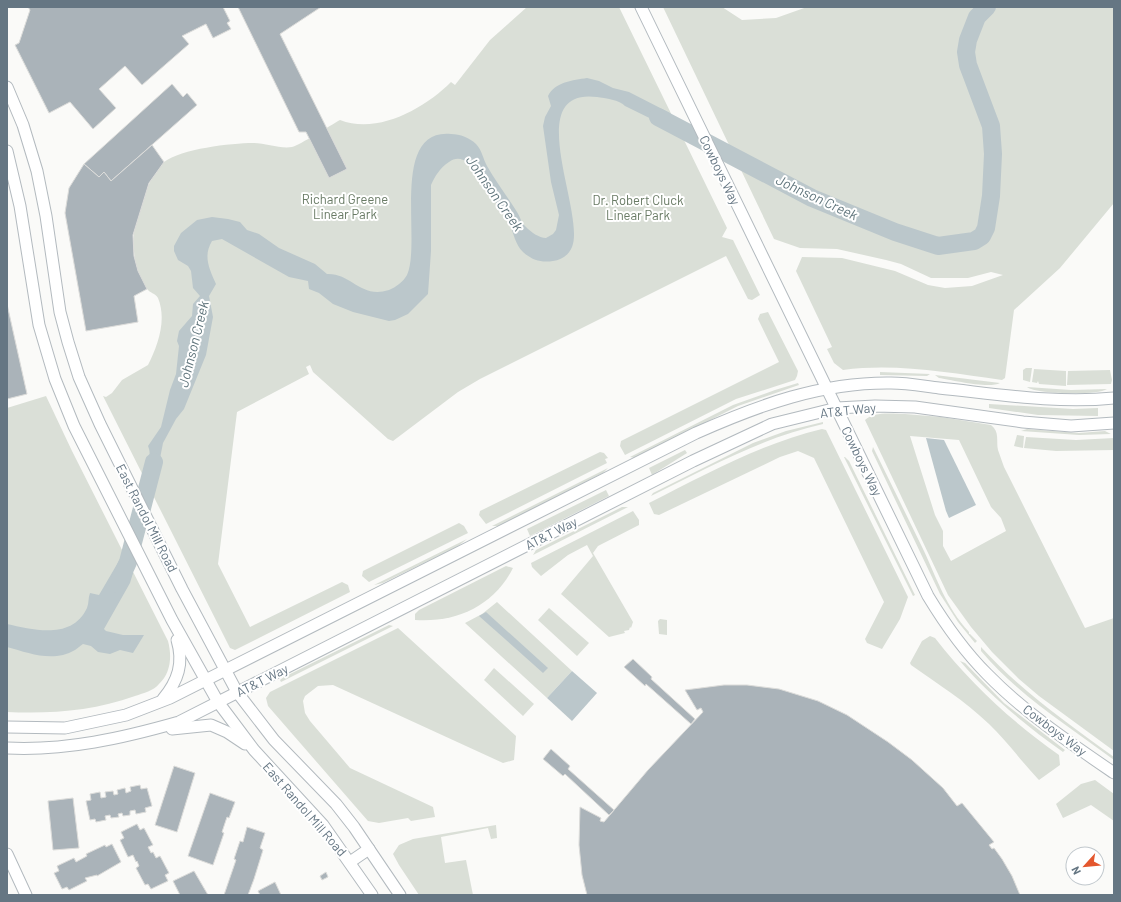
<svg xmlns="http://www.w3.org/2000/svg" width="1121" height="902" viewBox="0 0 1121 902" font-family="Barlow,sans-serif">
	<rect width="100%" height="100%" fill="#fafaf8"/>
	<!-- green -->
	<g fill="#dadfd7" fill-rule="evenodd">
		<path d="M527 7H619L727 228 722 237 733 240 760 295 752 300 748 299 726 256 480 379 458 392 393 441 388 439 313 372 310 365 306 367 309 374 237 412 218 564 250 627 342 582 348 585 350 592 235 650 230 648 103 396 106 397 112 393 122 380 148 365C158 345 167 320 158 298 155 293 150 293 147 289 135 275 131 244 135 227 138 211 151 171 164 162 181 149 231 143 253 143 265 143 280 149 292 147 300 145 331 125 340 120 378 135 425 108 451 82L455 85 490 40Z"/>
		<path d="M663 7H722L742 20 776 18 807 7H1114V203L1060 268 1014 310 1005 378 1002 380C949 373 897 363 843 370L834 363 827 349 832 347 796 271 802 257 842 258 895 271 928 285 945 288 972 286 1003 275 991 272 968 278H931L901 264 886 260 837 249 800 248 774 239Z"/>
		<polygon points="768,312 798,371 797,376 795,380 736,399 625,455 620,446 621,441 779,362 758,319 760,314"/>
		<polygon points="1026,368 1032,368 1030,382 1023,380 1023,370"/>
		<polygon points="1034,369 1066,371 1066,386 1039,384 1038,381 1037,383 1032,382"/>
		<polygon points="1110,370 1112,380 1111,384 1067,385 1068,371"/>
		<polygon points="880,372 930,374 927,376 880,375"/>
		<path d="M935 375 1000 383C989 389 952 380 939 378Z"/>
		<polygon points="798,383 799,385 796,386 738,406 635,458 630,457 733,405 775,390"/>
		<path d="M1027 387 1071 390 1107 389C1097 396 1035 394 1027 387Z"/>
		<path d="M46 396 72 451 168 641C172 656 171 673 159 684 153 691 144 693 135 696 93 711 51 714 7 712V408Z"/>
		<polygon points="989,404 1073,409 1098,408 1098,416 1038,415 989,408"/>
		<path d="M905 414 941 417 991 425C1000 432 996 441 998 450 1000 456 1002 461 1004 467L1085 628 1114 618V751L1039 696 1019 679 992 652 971 627 948 595 865 420C874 411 893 414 905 414ZM910 436 959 440 991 507 1001 518 1006 531 951 561 943 546V531L935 515Z"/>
		<path d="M823 422V424C761 438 707 468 651 496L653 493 753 443 786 431Z"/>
		<path d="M822 429 826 430 908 597 900 619 882 649 867 643 865 639 884 602 814 458 798 451 780 457 659 515 654 514 649 503C706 474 760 444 822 429Z"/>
		<polygon points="1027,429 1079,433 1105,431 1111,434 1079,435 1021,431"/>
		<polygon points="1017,435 1024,436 1023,448 1014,446"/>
		<polygon points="1026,437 1076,440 1114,438 1114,450 1056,451 1024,448"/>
		<path d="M873 447C890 482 907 516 924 551 937 579 946 607 969 632V634H970L977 641 975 643 958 622 940 594 872 451Z"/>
		<polygon points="685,450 687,453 652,475 649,468"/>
		<polygon points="600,452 604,453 608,458 605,459 607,463 486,524 479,515 480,511"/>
		<polygon points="844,457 845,457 849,461 913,591 915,595 913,596"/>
		<polygon points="608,468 603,473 499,526 492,526"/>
		<polygon points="606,490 609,496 530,536 527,529"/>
		<polygon points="622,507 628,507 533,555 536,550"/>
		<polygon points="633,511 639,520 639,525 598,546 593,553 633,622 631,628 630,627 629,630 624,631 625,633 609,637 561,594 593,556 587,545 568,555 541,576 532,567 531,563"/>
		<polygon points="459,523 464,526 468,533 369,582 362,576 363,571"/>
		<polygon points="467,539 457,547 383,583 374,585"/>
		<path d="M506 566 513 568C494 606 456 623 415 620V614L419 610Z"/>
		<polygon points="497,602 572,671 547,698 465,623 482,614"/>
		<polygon points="549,608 589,643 577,656 538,620"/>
		<polygon points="660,619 667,620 667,635 659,634 658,621"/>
		<polygon points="389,625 393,626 281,682 280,680 284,677"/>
		<polygon points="398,628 516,736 514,760 503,763 333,685 318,686 305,696 303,701 305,713 310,721 350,768 433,807 435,817 411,821 408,818 379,823 368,821 268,706 266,698 270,692"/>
		<path d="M930 636 935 638C971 684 1011 721 1059 755L1060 765 1039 780 1038 779C1021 761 1007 741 989 724 964 700 939 685 911 665L910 663 922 641Z"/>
		<path d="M981 647C1021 691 1066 722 1114 757V760C1068 726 1018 695 981 651Z"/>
		<path d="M960 661 965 663 1004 703 1065 750 1063 752C1025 725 990 696 960 661Z"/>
		<polygon points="494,668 534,704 523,716 484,680"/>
		<polygon points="1095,780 1114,794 1114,821 1091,805 1063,818 1056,804 1081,784"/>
		<polygon points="496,825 497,838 491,839 488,828 441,837 445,863 466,860 473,895 419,895 399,865 393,854 399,845 413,839"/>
	</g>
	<!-- water -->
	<g fill="#bbc7cb">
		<path d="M587 78 599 81 613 88 629 92 670 113 680 133 625 106C620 100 605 98 597 97 520 87 586 213 572 247 569 255 561 260 553 261 541 263 532 260 523 252 515 244 514 234 510 225 506 215 498 206 492 197 484 184 468 148 449 162 440 168 435 176 431 185V251L428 294 408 314 395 320 389 321 353 312 333 304 319 293 309 289 308 281 289 277 222 239 212 241C203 256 209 268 216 284L209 296 213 317 206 355 184 409 176 419 163 443 153 494 142 473C148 466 152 455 148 446L161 427 170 390 176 374 179 346 177 341 179 331 192 316 193 304 200 296 193 288 191 271 188 266 178 260 174 251V246L181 233 197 220 212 217 228 219 240 222 247 230 259 234 279 248 315 264 327 274C352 273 360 299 389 290 396 287 403 282 407 275 422 242 389 128 451 134 460 134 470 138 476 144 482 150 483 159 487 166 496 182 507 196 517 212 520 216 521 223 526 227 531 232 539 238 546 238L553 234 556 230 559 215 551 182 543 126 545 117 551 106 548 96C555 82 573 80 587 78Z"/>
		<polygon points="926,438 944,440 976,505 949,518 946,511"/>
		<path d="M123 554 133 573 130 583 104 629 106 631 123 635H144L133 653 120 650 110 654 98 652 91 646 83 644C80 646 78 648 75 650 53 663 29 653 7 647V624C34 630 72 640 87 608 89 603 88 598 90 593L99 595Z"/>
		<polygon points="486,612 548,668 543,673 479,616"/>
		<polygon points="572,671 597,693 572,721 547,698"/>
	</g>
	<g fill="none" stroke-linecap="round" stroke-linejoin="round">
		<!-- river -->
		<g stroke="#bbc7cb" stroke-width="18">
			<polyline points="658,117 812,198 895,232 938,246 974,241 982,236 986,228 991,196 993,154 991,126 968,65 966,52 968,40 977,17 987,7"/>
			<polyline points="118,584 128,562 154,462"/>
		</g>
	</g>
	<!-- building -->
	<g fill="#aab3b9" stroke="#dcdcda">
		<polygon points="28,7 223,7 230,21 227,23 231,29 213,38 206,24 182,36 189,44 142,85 125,66 99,89 116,108 93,129 70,102 49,113 15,45 19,43 30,10"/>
		<polygon points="238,7 321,7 280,34 347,169 329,178 306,132 299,132"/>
		<polygon points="172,84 183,97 187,93 197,105 111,181 104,172 99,177 84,164"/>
		<polygon points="152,145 164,162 149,183 133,235 134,256 138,271 147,289 134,296 138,322 86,331 65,213 69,188 84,164 99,177 104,172 111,181"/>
		<polygon points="7,304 27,394 7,399"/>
		<polygon points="633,659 652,677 651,679 695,719 691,724 646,684 645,686 624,667"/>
		<polygon points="724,685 747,685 779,689 818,701 847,715 888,742 912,760 943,788 957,806 962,803 994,842 989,845 992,849 994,848 1002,859 1012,876 1020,895 587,895 582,875 579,845 580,807 601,818 600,821 604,822 648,770 703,712 701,708 697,710 685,690"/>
		<polygon points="551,749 570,766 568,769 614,810 609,815 565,774 563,776 543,759"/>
		<polygon points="174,766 195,773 177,832 155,825"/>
		<polygon points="140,785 141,789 147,788 152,806 145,808 146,812 136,814 135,810 130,811 130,815 123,816 122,813 118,814 119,817 111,818 110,815 105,816 106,820 96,822 95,819 90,820 86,801 91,800 90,794 100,792 101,798 106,797 105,792 113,791 114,795 118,794 117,790 125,788 126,793 131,791 130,787"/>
		<polygon points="210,793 235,802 229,818 227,817 222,832 224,833 213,865 188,856"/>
		<polygon points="73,798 79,848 53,850 48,801"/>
		<polygon points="137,824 140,830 144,828 153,845 148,847 151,853 153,852 156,858 160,856 169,873 165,875 168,881 151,889 148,884 145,885 136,868 139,866 137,861 136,862 133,855 128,857 120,840 124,838 121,832"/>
		<polygon points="247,827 265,833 260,848 263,850 254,879 248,895 224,895 236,860 234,859 240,841 243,842"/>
		<polygon points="112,844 121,862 97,876 97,875 85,878 87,881 69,890 67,887 62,889 54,873 59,871 57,866 74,858 76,862 87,856 86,854 105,845 106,847"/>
		<polygon points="194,871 208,895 180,895 173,881"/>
		<polygon points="326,872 328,877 322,880 320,876"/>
		<polygon points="275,882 281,895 260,895 258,891"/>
	</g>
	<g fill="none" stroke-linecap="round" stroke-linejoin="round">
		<!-- secondary casing -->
		<g stroke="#b3babf" stroke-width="13">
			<g id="secondary">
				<path d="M641 7 928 596C945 624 964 651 987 674 1024 712 1070 743 1114 773"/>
				<polyline points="7,87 23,125 37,171 46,216 60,312 68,342 79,377 100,424 182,589 237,692 274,740 336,804 354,827 400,895"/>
				<polyline points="7,151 20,206 39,325 55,379 74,426 172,620 218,702 254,750 323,825 372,895"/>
				<path d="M163 699C178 681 184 663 177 640"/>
				<path d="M7 727 65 728 126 715 170 698 696 433C759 405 822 382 891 383 907 383 923 386 939 388 997 394 1056 404 1114 398"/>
				<polyline points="172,729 211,725 227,732 245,744"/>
				<path d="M7 748C66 751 123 738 179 722L693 461 772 424 837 408 875 406 915 407 1023 422 1071 426 1114 423"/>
				<polyline points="7,854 26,895"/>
				<polyline points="350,862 369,849"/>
			</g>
		</g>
		<!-- secondary -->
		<use href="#secondary" stroke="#fff" stroke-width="11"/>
	</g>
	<g text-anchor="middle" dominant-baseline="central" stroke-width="4" stroke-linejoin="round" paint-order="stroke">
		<!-- street labels -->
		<g font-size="13" fill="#657683" stroke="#fff">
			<text transform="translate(720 170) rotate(64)">Cowboys Way</text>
			<text transform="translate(848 410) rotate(-6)">AT&amp;T Way</text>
			<text transform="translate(862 461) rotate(64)">Cowboys Way</text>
			<text transform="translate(147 518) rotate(63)">East Randol Mill Road</text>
			<text transform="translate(551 533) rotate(-27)">AT&amp;T Way</text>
			<text transform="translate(262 680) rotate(-27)">AT&amp;T Way</text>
			<text transform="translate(1055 730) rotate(37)">Cowboys Way</text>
			<text transform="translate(305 809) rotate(49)">East Randol Mill Road</text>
		</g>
		<!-- park labels -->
		<g font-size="13" fill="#687a64" stroke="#fff">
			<text x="345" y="199">Richard Greene<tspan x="345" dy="15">Linear Park</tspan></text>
			<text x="638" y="200">Dr. Robert Cluck<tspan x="638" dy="15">Linear Park</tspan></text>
		</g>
		<!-- water labels -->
		<g font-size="14" font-style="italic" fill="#60757c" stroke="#fff">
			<text transform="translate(495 193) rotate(55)">Johnson Creek</text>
			<text transform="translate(817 197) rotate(25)">Johnson Creek</text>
			<text transform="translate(193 344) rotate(-76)">Johnson Creek</text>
		</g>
	</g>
	<!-- border -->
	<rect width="1121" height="902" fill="none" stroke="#657683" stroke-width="16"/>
	<!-- north arrow -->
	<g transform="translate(1085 866) rotate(243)"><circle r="19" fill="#ffffff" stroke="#c1c8cd"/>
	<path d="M0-3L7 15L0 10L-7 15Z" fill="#e4572e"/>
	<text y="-6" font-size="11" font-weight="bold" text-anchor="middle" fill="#657683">N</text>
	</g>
</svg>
